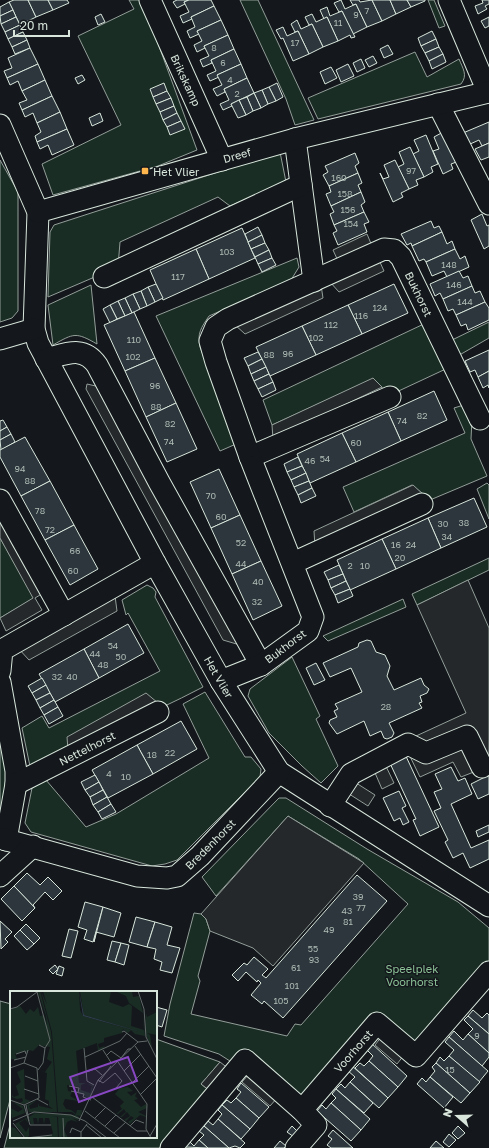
<svg xmlns="http://www.w3.org/2000/svg" width="489" height="1148" viewBox="0 0 489 1148" font-family="'Golos Text',sans-serif">
	<rect width="100%" height="100%" fill="#14181c"/>
	<!-- green -->
	<g fill="#1a2d24" stroke="#939e99">
		<polygon points="129,0 140,0 152,27 197,150 158,166 53,195 42,164 121,125 78,36 134,9"/>
		<polygon points="240,0 258,0 314,120 295,125 286,99"/>
		<polygon points="428,0 434,0 445,26 439,28"/>
		<path d="M415 52 427 77 459 59C463 69 468 75 461 84L318 119 308 98Z"/>
		<polygon points="280,152 286,182 230,206 218,197 120,242 118,267 48,297 50,232 54,225"/>
		<polygon points="0,160 18,192 18,311 12,318 0,322"/>
		<path d="M297 258 299 267 291 280 209 316C201 328 197 333 200 347L236 444 220 451 156 316Z"/>
		<path d="M91 285 97 344C76 332 74 333 53 345L48 305Z"/>
		<polygon points="428,322 450,367 390,395 373,379 272,425 263,400"/>
		<polygon points="489,322 489,338 456,357 450,341"/>
		<polygon points="467,404 472,419 471,439 487,476 430,500 412,485 354,512 343,487 465,433 454,408"/>
		<polygon points="487,483 489,485 489,519 477,489"/>
		<polygon points="0,538 34,598 0,618"/>
		<polygon points="489,558 489,570 417,605 412,594"/>
		<path d="M147 585 153 588 156 592 155 597 203 687C146 717 86 740 31 771L22 728 42 716 49 728 160 671 128 613 126 615 122 600Z"/>
		<polygon points="403,599 406,607 328,641 323,636"/>
		<polygon points="292,657 320,716 316,719 338,766 321,783 302,766 269,733 248,696 250,689"/>
		<polygon points="205,692 245,757 251,757 261,769 260,777 177,860 165,864 152,866 31,832 25,823 32,788 46,780 86,827 116,814 209,758 183,704"/>
		<polygon points="0,727 9,779 4,811 0,809"/>
		<polygon points="279,798 286,798 367,849 458,902 489,928 489,963 417,1044 379,1014 303,1099 233,1063 219,1054 164,1036 170,1004 194,913 201,914 206,919 210,931 198,976 200,981 191,1014 287,1036 295,1024 301,1025 408,904 359,859 288,816 216,896 202,877"/>
		<polygon points="0,1001 11,1004 11,1096 0,1138"/>
		<polygon points="156,1039 220,1062 201,1084 210,1091 159,1148 4,1148 11,1121 11,1137 156,1137"/>
	</g>
	<!-- parking -->
	<g fill="#24282b" stroke="#939e99">
		<polygon points="367,234 372,246 338,261 333,250"/>
		<polygon points="379,260 384,271 339,292 330,282"/>
		<polygon points="321,285 323,298 245,334 234,324"/>
		<polygon points="373,378 382,387 273,439 272,425"/>
		<polygon points="87,384 100,387 240,645 223,640 86,389"/>
		<polygon points="413,485 424,495 315,547 314,531"/>
		<polygon points="0,512 45,592 35,598 42,610 6,631 0,618 33,598 0,538"/>
		<polygon points="468,580 489,628 489,766 461,777 453,762 420,777 403,742 466,713 417,605"/>
		<polygon points="115,596 117,611 29,660 18,648"/>
		<polygon points="146,693 158,703 68,750 67,737"/>
		<polygon points="383,760 394,783 382,789 372,766"/>
		<polygon points="353,781 375,795 368,806 346,792"/>
		<polygon points="288,816 364,863 273,966 253,948 210,931 206,919 201,914"/>
		<polygon points="382,1036 404,1055 397,1064 375,1045"/>
		<polygon points="220,1062 229,1069 210,1091 201,1084"/>
		<polygon points="249,1074 277,1098 270,1106 242,1082"/>
	</g>
	<!-- building -->
	<g fill="#2c363c" stroke="#d8e6dc">
		<polygon points="14,0 28,0 36,17 20,25 9,2"/>
		<polygon points="28,0 48,0 53,10 36,17"/>
		<polygon points="48,0 67,0 69,3 53,10"/>
		<polygon points="177,0 189,0 184,2 185,4 177,8 173,2"/>
		<polygon points="189,0 211,0 214,6 191,17 192,19 183,23 180,16 189,12 184,2"/>
		<polygon points="341,0 345,9 356,4 367,27 353,34 342,11 339,12 334,3"/>
		<polygon points="350,0 359,0 360,2 372,0 382,21 367,27 356,4 353,5"/>
		<polygon points="372,0 390,0 396,14 382,21"/>
		<polygon points="390,0 407,0 411,7 396,14"/>
		<polygon points="407,0 425,0 425,1 411,7"/>
		<polygon points="482,0 489,0 489,4 485,6 487,9 478,14 475,6 483,3"/>
		<polygon points="9,2 13,10 0,16 0,7"/>
		<polygon points="214,6 221,20 197,31 199,34 190,38 187,31 195,27 191,17"/>
		<polygon points="327,7 330,16 342,11 355,37 351,38 350,35 338,41 327,17 324,19 320,10"/>
		<polygon points="13,10 16,17 1,24 0,16"/>
		<polygon points="101,14 105,22 98,25 95,17"/>
		<polygon points="312,14 316,22 327,17 338,41 323,47 312,24 309,25 305,17"/>
		<polygon points="16,17 20,25 5,32 1,24"/>
		<polygon points="489,17 489,26 485,28 481,21"/>
		<polygon points="221,20 228,35 204,46 205,48 197,52 194,45 202,41 197,31"/>
		<polygon points="297,20 301,29 312,24 323,47 309,54 298,31 295,32 291,24"/>
		<polygon points="20,25 23,32 8,39 5,32"/>
		<polygon points="283,27 287,36 298,31 309,54 293,61 283,38 281,39 276,30"/>
		<polygon points="432,31 436,39 421,46 418,38"/>
		<polygon points="23,32 27,40 12,47 8,39"/>
		<polygon points="228,35 234,49 211,60 212,63 203,67 200,60 209,56 204,46"/>
		<polygon points="436,39 439,47 425,53 421,46"/>
		<polygon points="27,40 30,48 15,54 12,47"/>
		<polygon points="388,45 393,54 384,58 380,49"/>
		<polygon points="439,47 443,54 429,61 425,53"/>
		<polygon points="30,48 38,64 7,78 4,71 12,68 8,58"/>
		<polygon points="234,49 241,64 217,75 219,77 210,81 207,75 216,71 211,60"/>
		<polygon points="443,54 446,62 432,69 429,61"/>
		<polygon points="373,56 377,63 369,67 365,60"/>
		<polygon points="361,59 365,68 357,72 353,63"/>
		<polygon points="38,64 45,80 22,91 18,81 10,85 7,78"/>
		<polygon points="241,64 247,78 224,89 225,92 217,96 213,89 222,85 217,75"/>
		<polygon points="348,64 354,76 341,82 336,70"/>
		<polygon points="331,67 337,78 325,84 320,72"/>
		<polygon points="82,75 85,80 78,84 75,78"/>
		<polygon points="247,78 254,93 231,104 232,106 223,110 220,104 229,100 224,89"/>
		<polygon points="45,80 52,96 22,110 19,103 27,100 22,91"/>
		<polygon points="164,83 167,91 153,97 150,89"/>
		<polygon points="277,83 283,97 276,101 269,87"/>
		<polygon points="269,87 276,101 268,104 262,90"/>
		<polygon points="262,90 268,104 261,108 254,93"/>
		<polygon points="167,91 171,98 156,104 153,97"/>
		<polygon points="254,93 261,108 253,111 247,97"/>
		<polygon points="52,96 60,112 37,123 33,113 25,117 22,110"/>
		<polygon points="247,97 253,111 246,115 239,100"/>
		<polygon points="171,98 174,106 160,112 156,104"/>
		<polygon points="239,100 246,115 238,118 231,104"/>
		<polygon points="174,106 177,113 163,120 160,112"/>
		<polygon points="60,112 67,129 37,142 35,136 41,132 37,123"/>
		<polygon points="100,113 103,121 92,126 89,118"/>
		<polygon points="177,113 181,121 167,127 163,120"/>
		<polygon points="181,121 185,129 170,135 167,127"/>
		<polygon points="489,122 489,143 482,146 479,140 468,145 463,133"/>
		<polygon points="67,129 74,145 52,155 48,145 40,149 37,142"/>
		<polygon points="445,131 459,161 451,164 453,169 443,174 433,151 439,149 434,137"/>
		<polygon points="426,135 438,164 431,167 433,172 424,177 413,154 419,151 414,140"/>
		<polygon points="489,143 489,157 481,160 475,149"/>
		<polygon points="410,147 424,177 416,180 418,185 409,189 398,167 404,164 399,152"/>
		<polygon points="355,153 359,163 355,166 358,173 329,186 323,175 328,172 325,166"/>
		<polygon points="395,160 409,189 401,193 403,197 393,202 380,173 383,179 389,177 384,165"/>
		<polygon points="358,173 362,183 358,185 361,192 331,206 326,194 331,192 329,186"/>
		<polygon points="361,192 365,202 361,205 364,212 334,225 330,214 334,212 331,206"/>
		<polygon points="364,212 369,222 364,224 367,232 338,245 333,233 337,231 334,225"/>
		<polygon points="482,214 487,226 489,225 489,246 484,249 471,220"/>
		<polygon points="431,221 434,228 439,226 442,232 412,246 411,243 407,245 401,234"/>
		<polygon points="258,227 262,235 248,242 245,234"/>
		<polygon points="242,228 255,258 209,279 196,249"/>
		<polygon points="442,232 447,244 452,241 455,249 426,262 424,259 419,261 412,246"/>
		<polygon points="262,235 265,243 251,249 248,242"/>
		<polygon points="265,243 269,250 255,257 251,249"/>
		<polygon points="196,249 209,279 163,300 150,270"/>
		<polygon points="455,249 460,259 465,256 469,267 447,277 444,271 432,276 426,262"/>
		<polygon points="269,250 272,258 258,264 255,257"/>
		<polygon points="272,258 276,265 262,272 258,264"/>
		<polygon points="459,271 463,278 468,276 472,286 443,299 440,293 435,296 430,284"/>
		<polygon points="156,284 163,298 155,302 148,287"/>
		<polygon points="394,284 408,313 362,334 348,305"/>
		<polygon points="472,286 475,293 480,291 485,302 456,315 453,309 448,311 443,299"/>
		<polygon points="148,287 155,302 147,306 141,291"/>
		<polygon points="141,291 147,306 140,309 133,294"/>
		<polygon points="133,294 140,309 132,313 125,298"/>
		<polygon points="125,298 132,313 125,316 118,301"/>
		<polygon points="118,301 125,316 117,319 110,305"/>
		<polygon points="485,302 489,308 489,320 468,330 466,324 461,326 456,315"/>
		<polygon points="110,305 117,319 110,323 103,309"/>
		<polygon points="348,305 362,334 316,355 302,326"/>
		<polygon points="134,312 155,358 125,371 104,325"/>
		<polygon points="302,326 316,355 270,376 256,347"/>
		<polygon points="489,350 489,371 478,377 475,370 470,372 465,361"/>
		<polygon points="258,352 262,359 248,366 244,358"/>
		<polygon points="155,358 176,403 146,417 125,371"/>
		<polygon points="262,359 266,367 251,374 248,366"/>
		<polygon points="266,367 269,374 254,381 251,374"/>
		<polygon points="489,371 489,388 488,385 483,388 478,377"/>
		<polygon points="269,374 273,382 258,389 254,381"/>
		<polygon points="273,382 276,390 262,397 258,389"/>
		<polygon points="434,391 447,420 401,441 388,412"/>
		<polygon points="176,403 197,449 167,462 146,417"/>
		<polygon points="388,412 401,441 356,462 342,433"/>
		<polygon points="3,420 7,427 0,431 0,421"/>
		<polygon points="7,427 11,434 0,440 0,431"/>
		<polygon points="342,433 356,462 310,483 297,454"/>
		<polygon points="11,434 15,442 1,450 0,440"/>
		<polygon points="25,437 50,481 21,496 0,457 0,450"/>
		<polygon points="298,457 302,466 287,472 284,464"/>
		<polygon points="302,466 306,473 291,480 287,472"/>
		<polygon points="219,469 240,515 211,528 190,482"/>
		<polygon points="306,473 309,481 294,487 291,480"/>
		<polygon points="50,481 74,525 45,540 21,496"/>
		<polygon points="309,481 312,488 298,495 294,487"/>
		<polygon points="312,488 316,496 301,503 298,495"/>
		<polygon points="474,498 487,527 441,548 428,518"/>
		<polygon points="240,515 261,561 232,574 211,528"/>
		<polygon points="428,518 441,548 396,569 382,539"/>
		<polygon points="74,525 98,569 70,585 45,540"/>
		<polygon points="382,539 396,569 350,590 337,560"/>
		<polygon points="261,561 282,606 253,620 232,574"/>
		<polygon points="339,565 343,574 328,580 324,572"/>
		<polygon points="343,574 346,581 331,588 328,580"/>
		<polygon points="346,581 350,589 335,595 331,588"/>
		<polygon points="350,589 353,596 338,603 335,595"/>
		<polygon points="128,624 144,653 99,678 84,649"/>
		<polygon points="367,640 371,641 376,652 385,655 390,666 387,676 394,690 421,678 424,685 429,689 427,693 420,696 422,702 419,703 422,708 389,723 394,733 392,737 387,739 384,738 381,731 370,736 364,721 337,734 329,723 330,720 337,717 334,711 338,709 335,704 362,692 351,668 330,677 323,663 358,647 359,643"/>
		<polygon points="84,649 99,678 55,702 39,674"/>
		<polygon points="316,663 325,680 314,685 306,668"/>
		<polygon points="42,678 46,685 32,693 28,686"/>
		<polygon points="46,685 50,693 36,700 32,693"/>
		<polygon points="50,693 54,700 40,708 36,700"/>
		<polygon points="54,700 58,707 44,715 40,708"/>
		<polygon points="58,707 63,716 49,724 44,715"/>
		<polygon points="181,721 197,749 153,774 137,745"/>
		<polygon points="137,745 153,774 108,798 92,770"/>
		<polygon points="404,752 439,827 420,836 413,820 416,819 388,759"/>
		<polygon points="451,767 458,781 465,778 472,794 451,804 471,848 489,840 489,859 470,868 463,853 453,858 445,842 448,840 434,811 441,808 434,792 442,789 435,774"/>
		<polygon points="95,775 99,782 85,790 81,782"/>
		<polygon points="489,775 489,794 478,799 471,784"/>
		<polygon points="99,782 103,790 90,797 85,790"/>
		<polygon points="103,790 107,797 93,805 90,797"/>
		<polygon points="399,791 406,806 402,808 409,822 403,825 400,818 394,821 383,798"/>
		<polygon points="107,797 111,804 98,812 93,805"/>
		<polygon points="111,804 116,812 102,819 98,812"/>
		<polygon points="489,825 489,832 478,837 476,831"/>
		<polygon points="27,873 40,885 48,877 62,891 53,900 45,892 33,905 35,908 14,886"/>
		<polygon points="357,875 387,901 283,1018 264,1001 262,1004 251,995 261,983 258,980 257,982 246,972 238,981 232,975 244,963 247,965 254,957 268,969 262,975 266,978"/>
		<polygon points="14,886 35,908 22,921 1,899"/>
		<polygon points="85,902 103,907 93,942 84,939 87,930 78,927"/>
		<polygon points="103,907 121,913 114,937 96,932 94,942"/>
		<polygon points="136,917 155,922 147,947 129,942"/>
		<polygon points="0,921 12,932 5,939 8,942 1,949"/>
		<polygon points="155,922 172,927 167,945 180,948 172,973 160,970 162,962 154,959 156,949 147,947"/>
		<polygon points="26,924 40,938 34,944 20,930"/>
		<polygon points="69,929 78,931 71,958 62,956"/>
		<polygon points="20,930 34,944 27,950 14,936"/>
		<polygon points="112,941 121,943 115,962 107,960"/>
		<polygon points="121,943 129,945 124,965 115,962"/>
		<polygon points="55,965 58,969 53,974 49,970"/>
		<polygon points="59,966 64,968 62,976 56,974"/>
		<polygon points="156,1007 167,1010 162,1027 156,1025"/>
		<polygon points="473,1010 482,1018 487,1013 489,1015 489,1034 468,1016"/>
		<polygon points="468,1016 489,1034 489,1053 468,1034 473,1029 464,1020"/>
		<polygon points="454,1031 463,1040 468,1034 489,1053 489,1057 482,1066 449,1037"/>
		<polygon points="449,1037 488,1071 479,1082 449,1056 454,1050 445,1042"/>
		<polygon points="371,1043 407,1076 398,1087 369,1061 373,1056 365,1048"/>
		<polygon points="449,1056 480,1082 470,1093 436,1063 440,1057 444,1061"/>
		<polygon points="369,1061 398,1087 388,1098 355,1068 360,1063 364,1066"/>
		<polygon points="436,1063 470,1093 461,1103 430,1077 435,1071 432,1067"/>
		<polygon points="351,1065 388,1098 379,1108 350,1082 355,1077 347,1070"/>
		<polygon points="430,1077 453,1097 444,1108 417,1084 422,1078 426,1082"/>
		<polygon points="350,1082 373,1103 364,1113 336,1089 341,1084 345,1088"/>
		<polygon points="241,1083 269,1107 259,1118 236,1098 241,1092 237,1089"/>
		<polygon points="336,1089 370,1119 361,1130 331,1103 336,1098 332,1094"/>
		<polygon points="236,1098 259,1118 250,1129 222,1105 227,1100 231,1103"/>
		<polygon points="331,1103 361,1130 351,1141 317,1111 322,1105 326,1109"/>
		<polygon points="222,1105 250,1129 241,1139 218,1119 222,1114 218,1110"/>
		<polygon points="218,1119 245,1143 240,1148 235,1146 229,1148 204,1126 208,1121 213,1125"/>
		<polygon points="204,1126 229,1148 208,1148 199,1140 204,1135 199,1131"/>
		<polygon points="292,1126 298,1132 294,1137 287,1132"/>
		<polygon points="458,1126 465,1133 458,1139 452,1133"/>
		<polygon points="333,1130 353,1148 331,1148 327,1145 332,1139 328,1136"/>
		<polygon points="449,1134 456,1140 449,1147 443,1142"/>
		<polygon points="199,1140 208,1148 185,1147 190,1142 194,1146"/>
		<polygon points="280,1141 286,1146 284,1148 274,1148"/>
		<polygon points="436,1141 444,1148 430,1148"/>
	</g>
	<g fill="none" stroke-linecap="round" stroke-linejoin="round">
		<!-- minor casing -->
		<g stroke="#d8e6dc" stroke-width="23">
			<g id="minor">
				<polyline points="150,0 222,160"/>
				<polyline points="449,0 488,92"/>
				<polyline points="438,104 489,204"/>
				<polyline points="0,125 38,212 34,329 38,343 155,563 221,681 279,772 489,906"/>
				<polyline points="295,139 314,281"/>
				<polyline points="38,212 295,139 489,92"/>
				<polyline points="104,277 301,185"/>
				<polyline points="0,339 34,329"/>
				<path d="M46 359C66 354 83 345 97 365L159 482 261 665"/>
				<polyline points="250,457 390,397"/>
				<polyline points="0,500 64,615"/>
				<polyline points="293,563 422,504"/>
				<polyline points="0,671 2,650 155,563"/>
				<polyline points="221,681 261,665 308,631 313,617 250,457 216,362 210,341 216,327 228,319 384,249 394,250 401,257 480,419"/>
				<polyline points="0,682 16,771 16,784 6,840"/>
				<polyline points="16,784 158,712"/>
				<polyline points="330,806 351,774 408,744 426,753 467,736 482,767"/>
				<polyline points="0,838 137,876 167,878 177,876 200,856 279,772"/>
				<polyline points="0,876 33,846"/>
				<polyline points="302,1110 377,1023 416,1056 489,972"/>
				<polyline points="171,1148 245,1060 302,1110 316,1125 296,1148"/>
			</g>
		</g>
		<!-- minor -->
		<use href="#minor" stroke="#14181c" stroke-width="21"/>
	</g>
	<!-- markers -->
	<rect fill="#ffb74d" stroke="#14181c" stroke-width="1.5" x="141" y="167" width="8" height="8" rx="2"/>
	<g text-anchor="middle" dominant-baseline="central" stroke-width="3" stroke-linejoin="round" paint-order="stroke">
		<!-- number labels -->
		<g font-size="9" fill="#adbab4">
			<text x="367" y="10">7</text>
			<text x="356" y="14">9</text>
			<text x="338" y="22">11</text>
			<text x="295" y="42">17</text>
			<text x="214" y="47">8</text>
			<text x="223" y="62">6</text>
			<text x="230" y="79">4</text>
			<text x="237" y="93">2</text>
			<text x="411" y="170">97</text>
			<text x="339" y="177">160</text>
			<text x="345" y="193">158</text>
			<text x="348" y="209">156</text>
			<text x="351" y="223">154</text>
			<text x="227" y="251">103</text>
			<text x="449" y="264">148</text>
			<text x="178" y="276">117</text>
			<text x="454" y="284">146</text>
			<text x="465" y="301">144</text>
			<text x="380" y="307">124</text>
			<text x="361" y="315">116</text>
			<text x="331" y="324">112</text>
			<text x="316" y="337">102</text>
			<text x="134" y="339">110</text>
			<text x="288" y="353">96</text>
			<text x="269" y="354">88</text>
			<text x="133" y="356">102</text>
			<text x="155" y="385">96</text>
			<text x="156" y="406">88</text>
			<text x="422" y="415">82</text>
			<text x="402" y="420">74</text>
			<text x="170" y="423">82</text>
			<text x="169" y="441">74</text>
			<text x="356" y="442">60</text>
			<text x="325" y="458">54</text>
			<text x="310" y="460">46</text>
			<text x="20" y="468">94</text>
			<text x="30" y="480">88</text>
			<text x="211" y="495">70</text>
			<text x="40" y="510">78</text>
			<text x="221" y="516">60</text>
			<text x="464" y="522">38</text>
			<text x="443" y="523">30</text>
			<text x="50" y="529">72</text>
			<text x="447" y="536">34</text>
			<text x="241" y="542">52</text>
			<text x="396" y="544">16</text>
			<text x="411" y="544">24</text>
			<text x="75" y="550">66</text>
			<text x="400" y="557">20</text>
			<text x="241" y="563">44</text>
			<text x="350" y="565">2</text>
			<text x="365" y="565">10</text>
			<text x="73" y="570">60</text>
			<text x="258" y="581">40</text>
			<text x="257" y="601">32</text>
			<text x="113" y="645">54</text>
			<text x="95" y="653">44</text>
			<text x="121" y="656">50</text>
			<text x="103" y="664">48</text>
			<text x="57" y="676">32</text>
			<text x="72" y="676">40</text>
			<text x="386" y="706">28</text>
			<text x="170" y="752">22</text>
			<text x="152" y="754">18</text>
			<text x="109" y="773">4</text>
			<text x="126" y="776">10</text>
			<text x="358" y="896">39</text>
			<text x="361" y="907">77</text>
			<text x="347" y="910">43</text>
			<text x="348" y="921">81</text>
			<text x="329" y="929">49</text>
			<text x="313" y="948">55</text>
			<text x="314" y="959">93</text>
			<text x="296" y="967">61</text>
			<text x="292" y="985">101</text>
			<text x="281" y="1000">105</text>
			<text x="477" y="1035">9</text>
			<text x="450" y="1069">15</text>
		</g>
		<!-- street labels -->
		<g font-size="11" fill="#d8e6dc" stroke="#14181c">
			<text transform="translate(186 80) rotate(65)">Brikskamp</text>
			<text transform="translate(237 155) rotate(-16)">Dreef</text>
			<text transform="translate(419 294) rotate(64)">Bukhorst</text>
			<text transform="translate(285 646) rotate(-37)">Bukhorst</text>
			<text transform="translate(219 677) rotate(60)">Het Vlier</text>
			<text transform="translate(87 748) rotate(-27)">Nettelhorst</text>
			<text transform="translate(210 844) rotate(-45)">Bredenhorst</text>
			<text transform="translate(353 1051) rotate(-49)">Voorhorst</text>
		</g>
		<!-- poi labels -->
		<g font-size="11" fill="#d8e6dc" stroke="#14181c" text-anchor="start">
			<text x="153" y="171">Het Vlier</text>
		</g>
		<!-- park labels -->
		<g font-size="11" fill="#8ac095" stroke="#14181c">
			<text x="412" y="968">Speelplek<tspan x="412" dy="13">Voorhorst</tspan></text>
		</g>
	</g>
	<!-- overview -->
	<g transform="translate(10 991)">
		<rect width="147" height="147" fill="#14181c"/>
		<path d="M30 0 41 41 47 121H19L17 114 27 109 19 115 20 118 28 116V112L29 115 43 118 39 115V110L35 108 37 82 31 80 35 81 42 71 37 68 40 56 29 54 23 60 19 59 17 62 15 60 5 63 7 68H0V19L10 15 16 23 20 18 24 21 28 16 30 25 34 24 37 35 36 25 28 1ZM31 0 37 14 33 0H69L70 19 73 25 133 42 74 24 70 0H101L99 11 113 16 119 13 122 15 121 35 134 39 133 23 135 45 125 43 121 39 118 42 113 38 112 42 94 47V51L88 53 89 57 95 55 92 59H88L87 52 66 60 69 92H76L71 94V99L80 102 82 95 77 93 83 94 80 108 68 101 69 96 57 94 58 100 62 101 60 105 69 110 55 108 53 113 56 118 61 119 66 123 67 119H72L71 125 66 124 69 126 68 129 62 127 68 131 61 129 57 131 54 139 58 147 53 145 49 147 48 126 61 127 42 125 47 126 48 147 21 146 41 145 43 142 39 127H35L34 133 33 127H29L28 133 27 127H23L24 133H21L19 126 24 123 20 122 66 124 62 121H48L42 41ZM105 0H126L122 1 123 6 129 5 133 22 119 12 116 5ZM147 21V44L137 42 140 44 142 57 137 46H139H137L135 36 136 22 137 26ZM14 78 15 108 21 110 14 113 10 112 13 110 12 107 7 108 2 106V104L4 106 9 104 6 95 11 91 7 81ZM103 86 111 97 118 96 123 100 117 101 121 105 127 101 125 105 128 108 124 109 131 116 136 113 137 117 128 121 136 125V126L130 124 120 133 118 131 124 127 121 125 116 130 114 129 120 125 117 121 112 126H110L116 121 114 118 108 123H106L112 118 110 115 114 111 105 103 110 97ZM3 111 13 115 15 122 2 127 0 117 8 121 13 118ZM16 127 18 132 15 128 9 132 16 141 19 136V145L16 147 5 133ZM0 136 5 137 13 147H0Z" fill="#1a2d24"/>
		<path d="M69 0 74 24 134 42 73 25Z" fill="#2f3f4d"/>
		<path fill="none" stroke="#626a69" stroke-width="1" d="M128 0 134 18 136 46 147 68M27 1 40 49 35 57M0 18 7 16 27 1M112 41 114 40 128 51M125 55 147 87 130 104M74 57 77 90 84 94M93 59 102 73M6 63 15 60 16 63M96 65 101 60 111 67M75 66 110 50 117 42M111 67 118 58H121M4 69 16 66M108 71 137 113 136 138 141 147M14 72 18 59M0 77 14 72M28 79 33 72 35 57 29 54M114 80 131 63M76 81 85 78 92 84M15 85 28 90M88 89 93 92 105 82 112 90 106 97M89 91 101 75M122 92 139 75M59 95 69 97 68 101M14 98 29 103M61 100 74 103 73 106 81 109M82 106 127 140H137M27 108 38 114M0 109 14 114 29 107 27 77 14 72M14 114 20 134M16 114 19 130M75 120 110 147M53 127 54 147M85 127 96 116M3 130 24 121 61 124 75 130 97 147M69 130 88 89 128 51 137 50M3 132 15 147M20 134H41M76 134 92 147M95 135 106 124M120 135 126 129 134 132M60 142 62 137 71 141M104 142 116 131M140 145 147 133M16 147 42 144M71 147V141L77 133"/>
		<path fill="#8948c3" fill-opacity="0.15" stroke="#8948c3" stroke-width="2" d="M118 66 127 90 69 111 60 86Z"/>
		<rect width="147" height="147" fill="none" stroke="#d8e6dc" stroke-width="2"/>
	</g>
	<!-- north arrow -->
	<g transform="translate(457 1116) rotate(290)" stroke="#14181c" stroke-width="3" paint-order="stroke">
	<path d="M0-3L7 15L0 10L-7 15Z" fill="#d8e6dc"/>
	<text y="-6" font-size="11" font-weight="bold" text-anchor="middle" fill="#d8e6dc">N</text>
	</g>
	<!-- scale -->
	<path d="M14 30v6h55v-6" fill="none" stroke="#d8e6dc" stroke-width="2"/>
	<text x="20" y="30" font-size="12" fill="#d8e6dc" stroke="#14181c" stroke-width="3" paint-order="stroke">20 m</text>
</svg>
